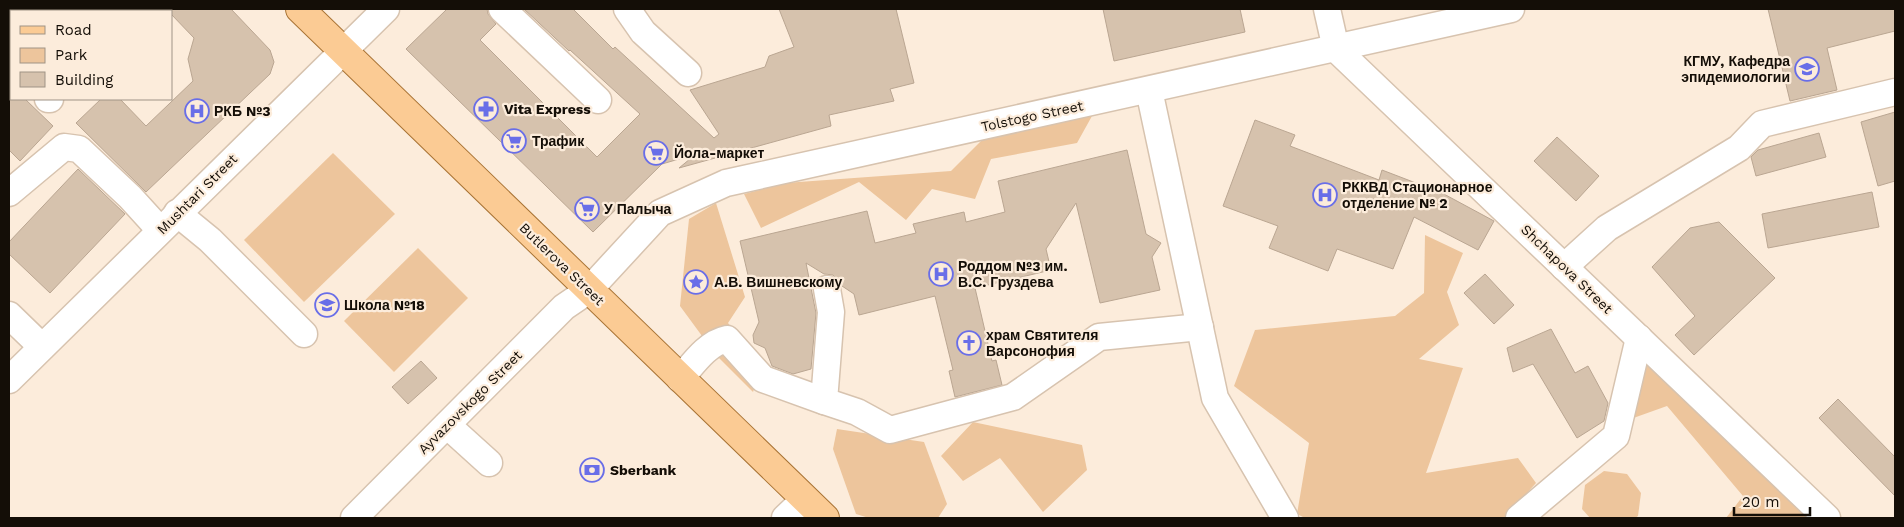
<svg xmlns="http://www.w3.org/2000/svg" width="1904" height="527" viewBox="0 0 1904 527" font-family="'Work Sans',sans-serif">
	<rect width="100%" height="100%" fill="#fcecdb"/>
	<!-- green -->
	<g fill="#edc59c">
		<polygon points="1092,116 1077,143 991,159 975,199 932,189 906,220 859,182 761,228 744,194 785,183 951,171 986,136"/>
		<polygon points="333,153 395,214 304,302 244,240"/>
		<polygon points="716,203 745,297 728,323 762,367 753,392 716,355 680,306 689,219"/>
		<polygon points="1425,235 1463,253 1447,292 1459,325 1419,359 1463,368 1426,473 1518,458 1536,483 1504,518 1305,518 1297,514 1309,443 1234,386 1255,330 1395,316 1424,293"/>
		<polygon points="418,248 468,298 394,372 344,321"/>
		<polygon points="1643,349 1810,518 1726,518 1743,496 1667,406 1625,421"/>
		<polygon points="973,422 1082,445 1087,470 1043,512 1000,458 963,481 941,456"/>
		<polygon points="837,429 924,442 947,504 938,518 869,518 856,514 833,449"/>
		<polygon points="1604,471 1627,474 1641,493 1638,516 1635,518 1590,518 1582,509 1585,485"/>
	</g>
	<!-- building -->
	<g fill="#d6c2ad" stroke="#baa692">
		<polygon points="166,9 231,9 270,50 274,62 270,74 146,192 76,123 101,99 120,99 146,126 193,81 188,59 194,38 171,14 171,11"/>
		<polygon points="447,9 487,9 488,14 496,24 480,40 597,157 640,114 570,50 569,51 524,9 573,9 613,49 615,47 714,138 719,134 690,90 765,67 769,56 794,47 779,9 896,9 914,83 890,89 894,101 829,115 831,126 679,168 696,154 662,164 593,232 406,49"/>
		<polygon points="1103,9 1240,9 1245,32 1114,61"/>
		<polygon points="1768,9 1895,9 1895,31 1827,48 1837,90 1790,101"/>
		<polygon points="9,99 25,99 53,126 20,161 9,150"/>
		<polygon points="1895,112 1895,181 1878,186 1861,122"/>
		<polygon points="1255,120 1295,135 1290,146 1379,180 1382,170 1442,193 1494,221 1478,250 1414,217 1393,269 1337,249 1328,271 1269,248 1278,226 1223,206"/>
		<polygon points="1819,133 1826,157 1756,176 1751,157 1758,150"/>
		<polygon points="1557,137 1599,176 1576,201 1534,161"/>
		<polygon points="1127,150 1146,234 1161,243 1152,257 1160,290 1100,303 1076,203 1046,249 1051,270 975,288 992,361 996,360 1002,385 955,397 949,371 953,370 935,296 859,315 854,294 842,286 833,275 824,274 806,263 816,313 811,369 793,374 772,366 765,348 754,343 753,335 759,322 740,241 867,211 875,243 916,233 913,224 964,212 966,222 1005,212 998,181"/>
		<polygon points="78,169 125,214 50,293 9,254 9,242"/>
		<polygon points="1872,192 1879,227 1768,248 1762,214"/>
		<polygon points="1719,222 1775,278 1694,355 1675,335 1695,316 1652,267 1690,228"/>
		<polygon points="1485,274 1514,305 1494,324 1464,293"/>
		<polygon points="1551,329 1575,373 1588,366 1608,403 1604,421 1577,438 1533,364 1513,372 1507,348"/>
		<polygon points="421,361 437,378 408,404 392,387"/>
		<polygon points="1838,399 1895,457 1895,496 1819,418"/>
	</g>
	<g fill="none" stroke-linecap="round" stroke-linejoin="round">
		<!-- minor casing -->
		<g stroke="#d7c3af" stroke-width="29">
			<g id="minor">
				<polyline points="502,9 598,100"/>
				<polyline points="627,9 643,32 688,73"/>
				<polyline points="1327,9 1336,49 1827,518"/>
				<polyline points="9,58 11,61"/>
				<polyline points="1149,90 1215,398 1285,518"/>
				<polyline points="48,99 50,99"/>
				<polyline points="9,193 64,147 79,149 130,197 160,230"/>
				<polyline points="177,213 210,240 304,334"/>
				<polyline points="1564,267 1607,228 1739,148 1762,124 1895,92"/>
				<polyline points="827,289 831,312 824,401 857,412 890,430 1013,397 1099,337 1200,327"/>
				<polyline points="9,315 42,347"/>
				<path d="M680 379C693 364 707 343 727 339L763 379 824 401"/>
				<polyline points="9,380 386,9"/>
				<polyline points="447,425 489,463"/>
				<polyline points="354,518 564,307 589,290 660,213 726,183 1511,9"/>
				<polyline points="785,518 805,499"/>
				<polyline points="1519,518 1616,436 1639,338"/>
			</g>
		</g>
		<!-- major casing -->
		<g stroke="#a87334" stroke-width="30">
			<polyline id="major" points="300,9 825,518"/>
		</g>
		<!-- minor -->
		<use href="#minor" stroke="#fff" stroke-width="26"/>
		<!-- major -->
		<use href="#major" stroke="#fbcb94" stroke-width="28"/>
	</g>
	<!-- icons -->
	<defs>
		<g id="university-ring" transform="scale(1.25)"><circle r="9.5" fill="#fcecdb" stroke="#696ee8" stroke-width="1.5"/><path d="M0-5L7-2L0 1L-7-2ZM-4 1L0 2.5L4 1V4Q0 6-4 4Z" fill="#696ee8"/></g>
		<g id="pharmacy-ring" transform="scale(1.25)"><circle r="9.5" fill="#fcecdb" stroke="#696ee8" stroke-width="1.5"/><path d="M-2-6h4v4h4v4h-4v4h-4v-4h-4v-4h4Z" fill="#696ee8"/></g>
		<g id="hospital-ring" transform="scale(1.25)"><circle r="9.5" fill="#fcecdb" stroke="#696ee8" stroke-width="1.5"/><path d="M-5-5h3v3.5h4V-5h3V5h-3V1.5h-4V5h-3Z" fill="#696ee8"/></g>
		<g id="supermarket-ring" transform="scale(1.25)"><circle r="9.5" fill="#fcecdb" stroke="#696ee8" stroke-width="1.5"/><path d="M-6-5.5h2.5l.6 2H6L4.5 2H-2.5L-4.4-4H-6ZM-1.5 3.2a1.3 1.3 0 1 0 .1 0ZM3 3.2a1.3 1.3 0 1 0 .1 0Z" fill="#696ee8"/></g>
		<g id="sight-ring" transform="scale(1.25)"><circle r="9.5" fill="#fcecdb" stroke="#696ee8" stroke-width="1.5"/><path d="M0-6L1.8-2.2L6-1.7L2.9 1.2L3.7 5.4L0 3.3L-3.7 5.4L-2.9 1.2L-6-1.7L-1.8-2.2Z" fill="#696ee8"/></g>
		<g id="school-ring" transform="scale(1.25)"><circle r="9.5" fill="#fcecdb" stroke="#696ee8" stroke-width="1.5"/><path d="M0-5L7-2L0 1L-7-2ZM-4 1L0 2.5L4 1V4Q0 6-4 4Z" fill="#696ee8"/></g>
		<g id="church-ring" transform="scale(1.25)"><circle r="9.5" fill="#fcecdb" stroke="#696ee8" stroke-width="1.5"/><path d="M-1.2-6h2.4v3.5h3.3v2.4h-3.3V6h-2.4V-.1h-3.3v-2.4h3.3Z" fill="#696ee8"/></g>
		<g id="bank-ring" transform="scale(1.25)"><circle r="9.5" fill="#fcecdb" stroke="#696ee8" stroke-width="1.5"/><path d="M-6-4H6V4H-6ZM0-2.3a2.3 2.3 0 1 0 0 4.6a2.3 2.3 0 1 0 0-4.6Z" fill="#696ee8"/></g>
	</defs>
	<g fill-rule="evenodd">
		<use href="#university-ring" x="1807" y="69"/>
		<use href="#pharmacy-ring" x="486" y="109"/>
		<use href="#hospital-ring" x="197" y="111"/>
		<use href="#supermarket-ring" x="514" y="141"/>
		<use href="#supermarket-ring" x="656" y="153"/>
		<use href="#hospital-ring" x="1325" y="195"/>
		<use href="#supermarket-ring" x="587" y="209"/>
		<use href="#hospital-ring" x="941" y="274"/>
		<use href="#sight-ring" x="696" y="282"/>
		<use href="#school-ring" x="327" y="305"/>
		<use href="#church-ring" x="969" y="343"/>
		<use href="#bank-ring" x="592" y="470"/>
	</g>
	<g text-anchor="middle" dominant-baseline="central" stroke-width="4.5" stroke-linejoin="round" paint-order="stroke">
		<!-- poi labels -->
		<g font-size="14" font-weight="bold" fill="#140e07" stroke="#fcecdb" text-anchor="start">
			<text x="1790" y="61" text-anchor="end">КГМУ, Кафедра<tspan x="1790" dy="16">эпидемиологии</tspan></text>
			<text x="504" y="109">Vita Express</text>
			<text x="214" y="111">РКБ №3</text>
			<text x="532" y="141">Трафик</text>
			<text x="674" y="153">Йола-маркет</text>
			<text x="1342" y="187">РККВД Стационарное<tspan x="1342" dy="16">отделение № 2</tspan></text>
			<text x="604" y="209">У Палыча</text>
			<text x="958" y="266">Роддом №3 им.<tspan x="958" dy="16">В.С. Груздева</tspan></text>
			<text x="714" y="282">А.В. Вишневскому</text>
			<text x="344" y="305">Школа №18</text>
			<text x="986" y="335">храм Святителя<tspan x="986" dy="16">Варсонофия</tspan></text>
			<text x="610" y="470">Sberbank</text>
		</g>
		<!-- street labels -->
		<g font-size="14" fill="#140e07" stroke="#fcecdb">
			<text transform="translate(1032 116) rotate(-12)">Tolstogo Street</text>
			<text transform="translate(197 194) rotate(-45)">Mushtari Street</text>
			<text transform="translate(562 264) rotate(44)">Butlerova Street</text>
			<text transform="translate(1567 269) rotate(44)">Shchapova Street</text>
			<text transform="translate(470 402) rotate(-45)">Ayvazovskogo Street</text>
		</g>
	</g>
	<!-- border -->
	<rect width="1904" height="527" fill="none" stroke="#140e07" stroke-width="20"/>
	<!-- legend -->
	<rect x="10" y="10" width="162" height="90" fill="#fcecdb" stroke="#9f9386"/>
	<rect x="20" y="26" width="25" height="8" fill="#fbcb94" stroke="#9f9386"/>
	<text x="55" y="35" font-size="15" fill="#140e07">Road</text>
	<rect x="20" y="48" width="25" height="15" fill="#edc59c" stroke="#9f9386"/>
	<text x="55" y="60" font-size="15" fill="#140e07">Park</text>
	<rect x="20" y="72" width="25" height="15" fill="#d6c2ad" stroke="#9f9386"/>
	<text x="55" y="85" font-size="15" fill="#140e07">Building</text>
	<!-- scale -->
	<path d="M1734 507v8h76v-8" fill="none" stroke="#140e07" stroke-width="2.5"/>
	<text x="1742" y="507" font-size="15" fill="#140e07" stroke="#fcecdb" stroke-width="4" paint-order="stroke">20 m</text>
</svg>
